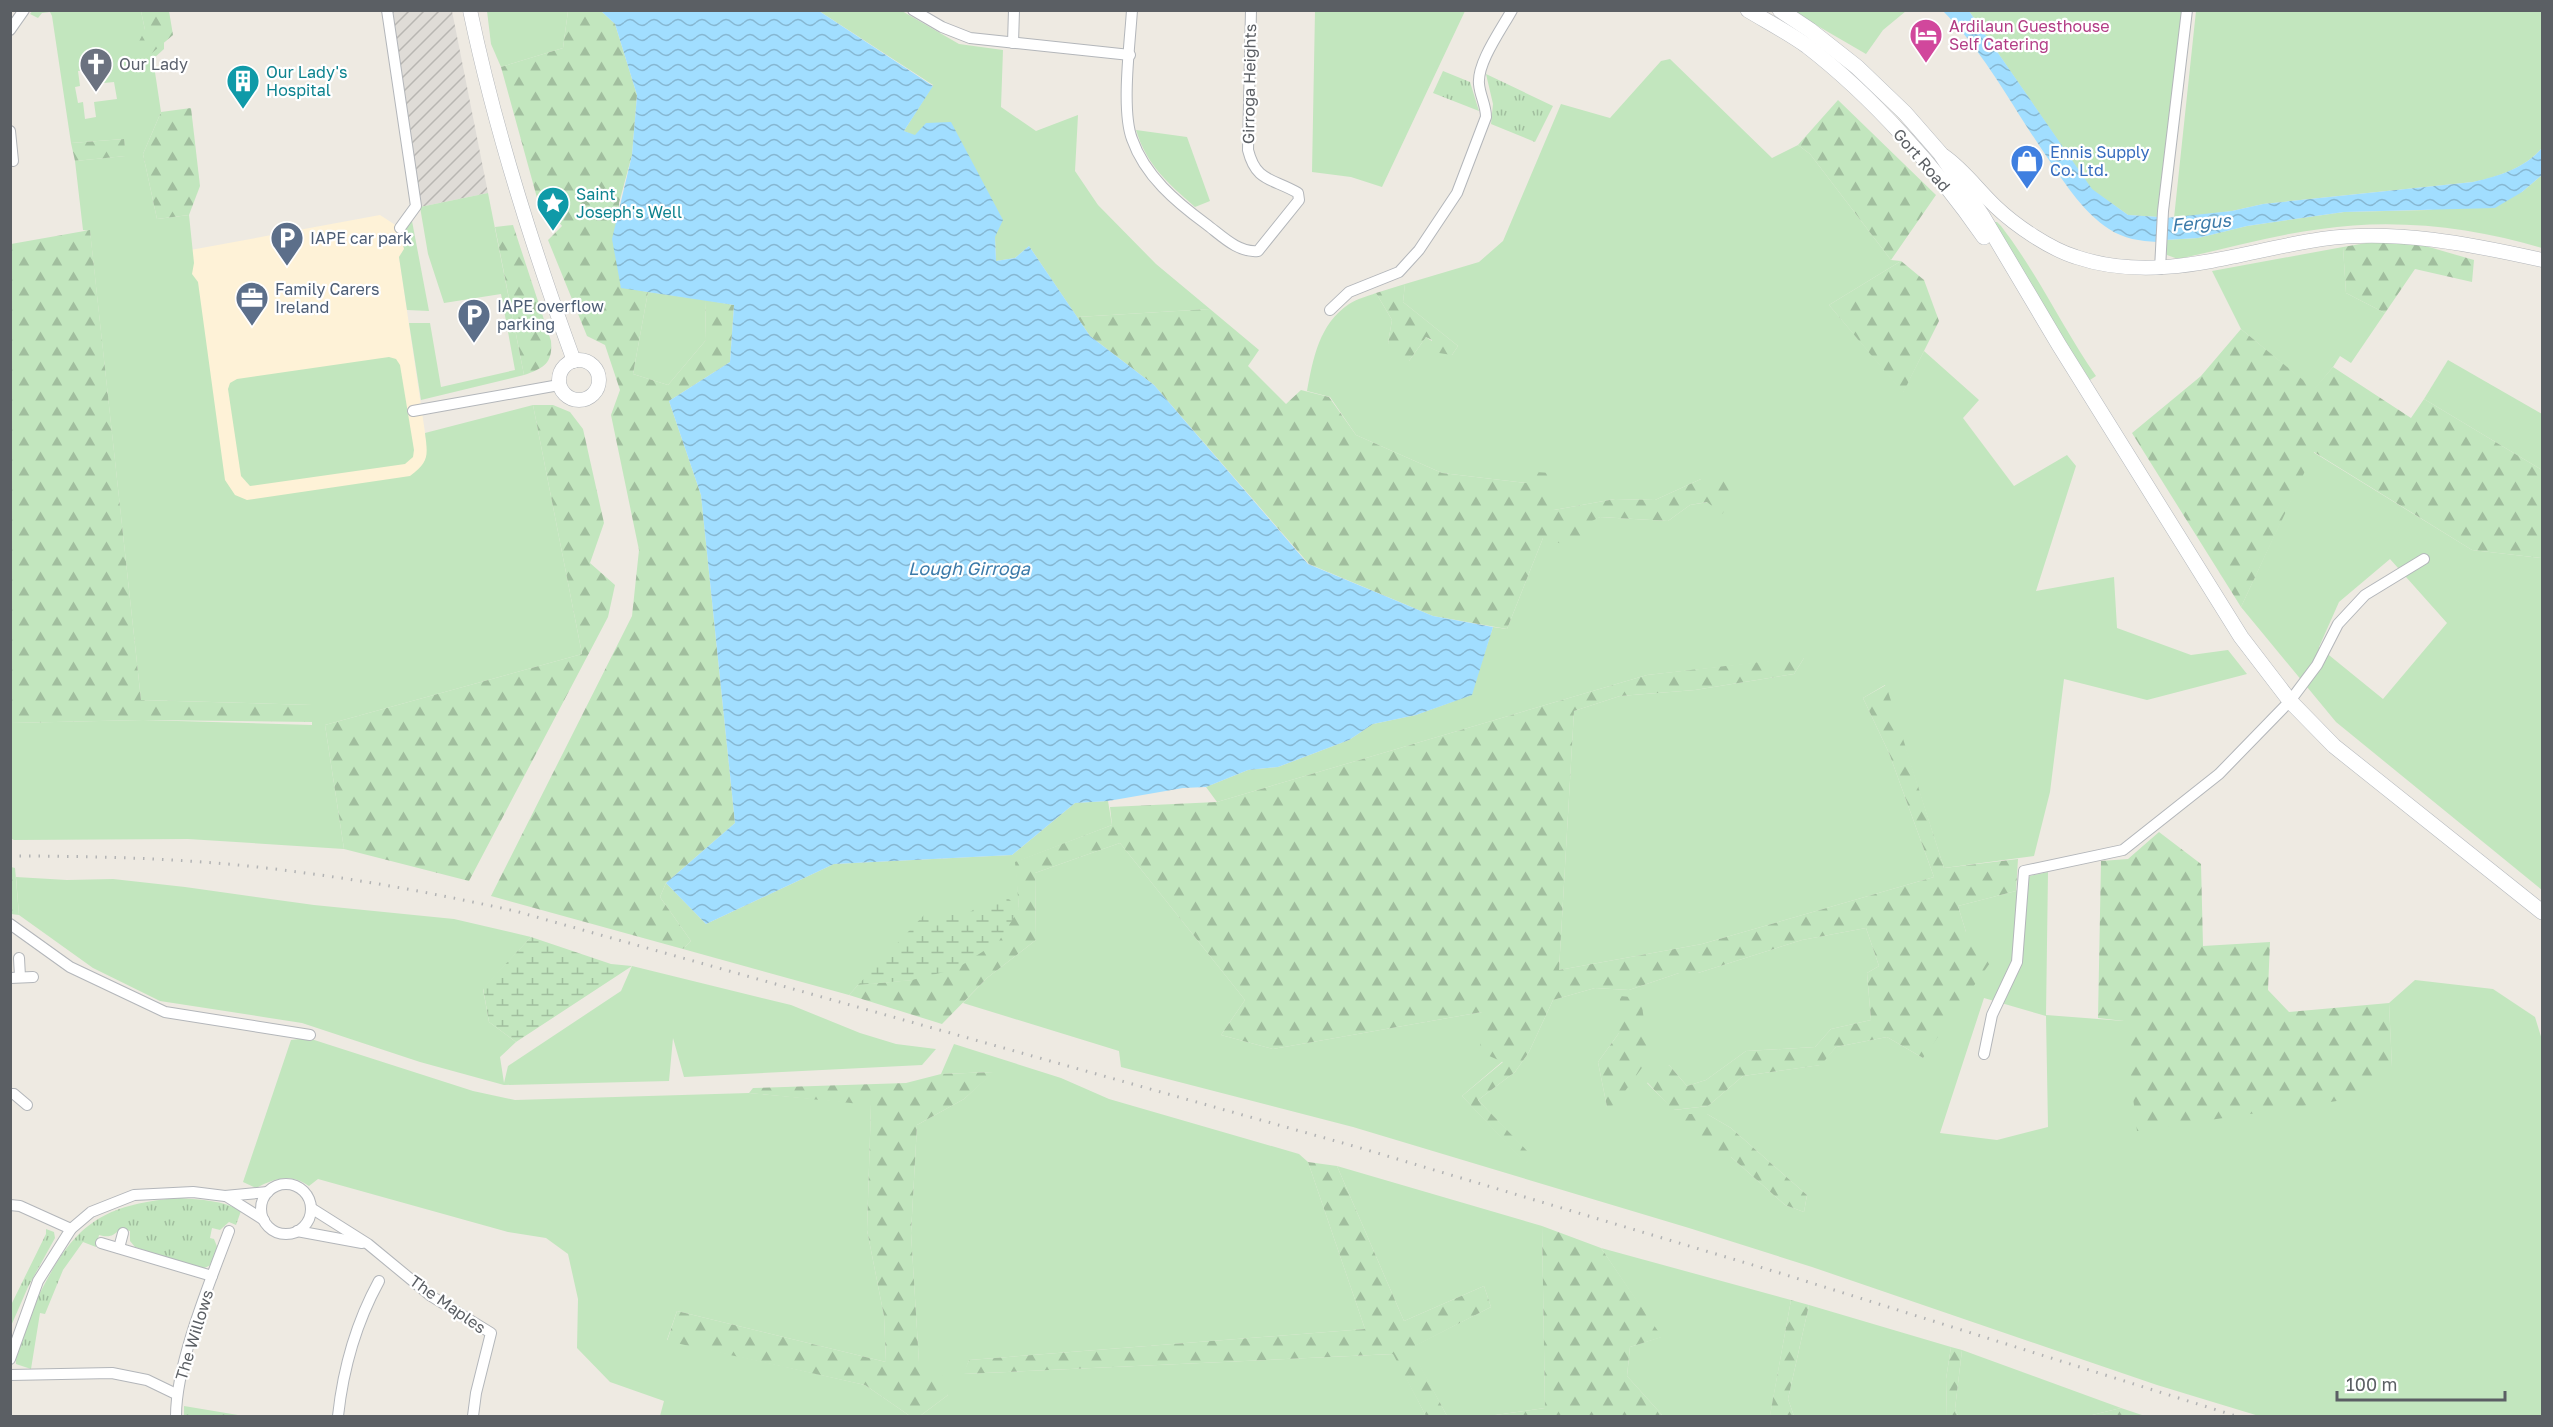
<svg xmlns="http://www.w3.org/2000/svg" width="2553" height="1427" viewBox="0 0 2553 1427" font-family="'Golos Text',sans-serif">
	<defs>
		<pattern id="industrial-furrows" width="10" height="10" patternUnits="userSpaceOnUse" patternTransform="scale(1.5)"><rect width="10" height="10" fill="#dfdcd7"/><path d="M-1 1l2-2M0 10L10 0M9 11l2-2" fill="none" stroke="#b8b6b2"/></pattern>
		<pattern id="forest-firs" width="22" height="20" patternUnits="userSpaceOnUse" patternTransform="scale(1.5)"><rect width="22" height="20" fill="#c2e6be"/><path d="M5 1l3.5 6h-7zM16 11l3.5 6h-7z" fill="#a1be9e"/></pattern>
		<pattern id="wetland-marsh" width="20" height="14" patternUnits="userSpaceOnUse" patternTransform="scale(1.5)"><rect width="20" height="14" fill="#c2e6be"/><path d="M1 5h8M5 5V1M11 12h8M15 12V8" fill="none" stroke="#a1be9e"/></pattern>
		<pattern id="park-tufts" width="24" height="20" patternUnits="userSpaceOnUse" patternTransform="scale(1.5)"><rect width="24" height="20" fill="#c2e6be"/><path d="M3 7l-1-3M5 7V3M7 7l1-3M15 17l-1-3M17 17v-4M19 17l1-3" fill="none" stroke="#a1be9e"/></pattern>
		<pattern id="water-waves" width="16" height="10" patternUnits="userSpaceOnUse" patternTransform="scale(1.5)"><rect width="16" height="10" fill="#a1deff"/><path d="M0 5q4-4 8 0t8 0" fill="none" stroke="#86b7d2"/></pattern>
	</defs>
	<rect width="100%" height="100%" fill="#eeeae2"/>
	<!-- commercial -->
	<polygon fill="#fef2d7" points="380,215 400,228 404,249 399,257 431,473 223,511 185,251"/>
	<!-- industrial -->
	<polygon fill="url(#industrial-furrows)" points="392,11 452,11 488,193 420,207"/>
	<!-- grass -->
	<g fill="#c2e6be" fill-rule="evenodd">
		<path d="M33 10 141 11 145 30V58L164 42V49L153 59 161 112 143 154 157 219 189 215 194 263 192 274 198 282 225 480 235 495 247 500 410 476C429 462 428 456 425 433L533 405 582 654 325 725 344 849 188 839 14 840 10 838V723L143 720 312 725V705L141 700 90 231 83 230 75 161 125 156 124 139 71 143 52 16 50 12 42 13 38 18 30 14ZM92 69 94 84 114 82 117 99 94 102 96 117 85 119 83 102 78 103 75 87 80 86 78 71Z"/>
		<polygon points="487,11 568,11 563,48 501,67 491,44"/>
		<polygon points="819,11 902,11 959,44 1003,50 1001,107 1036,131 1078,115 1075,171 1098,205 1156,264 1210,309 1077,317 1029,246 1015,258 996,261 995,237 915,136 904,131 933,85"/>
		<polygon points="1315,11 1465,11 1382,187 1351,177 1312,172"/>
		<polygon points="1792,11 1906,11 1883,30 1866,54"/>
		<polygon points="1969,11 2182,11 2159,217 2128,215 2092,190"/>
		<path d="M2196 11H2542V148C2525 168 2498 177 2473 182L2263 204 2232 211 2174 218Z"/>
		<path d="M1670 59 1772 158 1798 145 1810 154 1891 260 1901 261 1829 305 1903 392 1924 351 1979 400 1963 418 2014 486 2067 455 2076 466 2036 591 2114 577 2117 628 2191 655 2228 650 2247 674 2147 700 2064 679 2050 792 2034 856 1944 868 1885 685 1863 698 1889 753 1934 877 1702 944 1559 970 1574 711 1620 696 1695 690 1794 674 1804 658 1647 675 1217 802 1206 787 1248 770 1278 767 1349 740 1373 724 1416 715 1471 695 1493 627 1507 629 1543 538 1600 517 1668 521 1690 505 1708 502 1701 479 1655 500 1615 499 1554 510 1527 483 1442 473 1356 435 1330 397 1307 391C1313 359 1319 324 1349 304 1357 299 1368 296 1376 293L1392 320 1388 343 1409 361 1426 337 1452 355 1458 346 1403 302 1405 284 1479 262 1503 241 1561 104 1610 118 1661 61Z"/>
		<path d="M1136 130 1187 137 1210 201 1195 207C1168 183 1147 166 1136 130Z"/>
		<path d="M2542 175V248C2472 227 2394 218 2321 229 2273 235 2225 249 2178 259L2167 255 2165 240 2198 238 2247 226 2344 212 2428 210 2522 192Z"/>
		<polygon points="488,193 524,375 421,400 409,323 430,323 441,387 515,370 501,294 444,303 428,254 420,207"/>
		<polygon points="412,221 429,311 407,310 399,257 404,249 401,235"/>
		<path d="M1993 222H1997L2001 226C2038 274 2062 327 2096 376L2090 380 2018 268Z"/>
		<polygon points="2343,247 2346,293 2385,313 2351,363 2340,356 2333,367 2314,390 2241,329 2212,271"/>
		<polygon points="648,292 705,300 706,340 668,385 633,374"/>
		<polygon points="389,357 396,359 400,365 414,450 413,457 405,464 250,486 241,476 228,389 230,383 237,379"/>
		<polygon points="2448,360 2542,414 2542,470 2424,399"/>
		<path d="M2313 452 2472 550 2541 558 2542 514V890L2336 722 2241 607ZM2390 559 2447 623 2383 699 2319 647 2339 602Z"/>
		<polygon points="1108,801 1112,825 1016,862 1019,909 912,980 858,985 849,995 683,949 691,941 660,897 666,883 706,924 834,864 1012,855 1075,803"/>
		<path d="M1120 843 1245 1000 1221 1035 1273 1049 1482 1012 1503 1061 1462 1096 1526 1163 1531 1156 1478 1100 1515 1072 1529 1052 1553 1000 1595 988 1629 990 1679 973H1698L1802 940 1866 928 1879 966 1867 973 1871 1020 1831 1029 1815 1047 1746 1051 1706 1080 1687 1086 1669 1065 1647 1083 1674 1110 1708 1106 1743 1076 1820 1065 1836 1047 1887 1037 1923 1058 1966 932 1958 906 2016 891 2030 876 2048 872 2046 1015 2124 1021 2392 1067 2389 1003 2415 980 2493 989 2535 1017 2542 1040V1416H2259L2157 1385 1812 1267 1689 1228 1353 1127 1121 1067 1119 1051 963 1003 987 978 1036 940 1035 873ZM1984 998 2046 1016 2048 1127 1997 1140 1940 1133ZM1619 1033 1607 1107 1598 1062ZM1707 1114 1731 1128 1807 1195 1804 1212 1785 1205 1731 1157Z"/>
		<polygon points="16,877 67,880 113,879 185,887 314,905 454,919 531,937 483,989 489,1022 516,1042 500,1057 504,1083 508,1066 621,991 632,966 791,1005 860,1033 896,1044 936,1049 922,1065 684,1077 673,1038 669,1081 504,1085 420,1062 302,1023 160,1001 93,968 19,915"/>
		<path d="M308 1038 473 1091 515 1100 749 1093 871 1104 867 1230 884 1316 886 1362 677 1311 667 1340 865 1385 910 1416H660L664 1401 610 1382 577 1348 578 1299 568 1254 546 1238 508 1232 318 1179 309 1186C291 1173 275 1178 256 1188L243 1182 291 1040Z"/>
		<polygon points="954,1044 1061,1078 1109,1099 1299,1154 1308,1162 1365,1329 969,1360 964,1374 1394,1354 1426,1416 920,1416 948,1395 919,1363 911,1233 917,1125 964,1099 993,1072 941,1074"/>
		<polygon points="1337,1166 1542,1226 1545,1408 1488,1416 1447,1416 1410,1348 1491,1307 1484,1286 1404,1321"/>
		<polygon points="1601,1248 1791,1300 1770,1416 1663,1416 1627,1376 1630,1347 1661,1337"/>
		<polygon points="1809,1305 1951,1347 1946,1379 1947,1416 1794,1416 1788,1399"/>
		<polygon points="1962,1350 2121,1408 2088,1416 1958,1416 1955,1409"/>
	</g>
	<!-- forest -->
	<g fill="url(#forest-firs)">
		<polygon points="141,11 169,11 173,35 145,59 135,49 145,30"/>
		<polygon points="568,11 601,11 615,24 637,95 632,155 619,203 621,287 648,292 633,374 668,385 706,340 705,300 734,305 730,362 669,401 701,495 735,823 666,883 660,897 691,941 683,949 491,896 632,616 639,550 611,415 620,390 605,345 587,336 548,240 562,226 551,212 539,205 501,67 563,48"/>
		<polygon points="1838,100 1936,195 1891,260 1810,154 1798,145"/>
		<polygon points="191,108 200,186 189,215 157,219 143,154 161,112"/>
		<polygon points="124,139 126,156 75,161 71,143"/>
		<path d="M513 225 551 341C553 364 543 368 524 375L495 227Z"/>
		<polygon points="90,230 141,700 313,705 312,722 143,720 11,723 11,244"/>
		<polygon points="2372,242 2422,245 2474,260 2472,282 2415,269 2385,313 2346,293 2343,247"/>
		<polygon points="1901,261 1924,280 1939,321 1903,393 1829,305"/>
		<polygon points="1405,284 1403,302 1458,346 1452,355 1439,353 1430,348 1432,340 1426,337 1409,361 1395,361 1388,343 1392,320 1376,293"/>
		<polygon points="1210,309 1259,350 1248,366 1286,404 1301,390 1329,397 1356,435 1442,473 1527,483 1535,472 1552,473 1554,510 1615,499 1655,500 1701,479 1732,477 1736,496 1722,514 1707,502 1690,505 1668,521 1600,517 1586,524 1582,550 1543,538 1507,629 1433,616 1309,564 1154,385 1090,336 1077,317"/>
		<polygon points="2241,329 2314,389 2333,367 2411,418 2424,399 2542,470 2541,558 2472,550 2314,452 2241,607 2132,433 2201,376"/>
		<polygon points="533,405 553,405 570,412 583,429 604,523 590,563 615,585 608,617 469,881 344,849 325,725 582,654"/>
		<polygon points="1795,658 1804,658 1794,674 1695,690 1620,696 1574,711 1559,970 1702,944 1934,877 1889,753 1863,698 1886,685 1944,868 2018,859 2016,891 1958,906 1966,932 1997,953 1923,1058 1887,1037 1836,1047 1821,1065 1743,1076 1708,1106 1673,1110 1647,1082 1653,1070 1669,1065 1687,1086 1706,1080 1746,1051 1815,1047 1831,1029 1871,1020 1867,973 1879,966 1866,928 1802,940 1698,973 1679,973 1629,990 1595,988 1553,1000 1529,1052 1515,1072 1478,1100 1532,1156 1526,1164 1462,1096 1503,1062 1480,1052 1482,1012 1273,1049 1221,1035 1245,1000 1120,843 1035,873 1036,940 987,978 942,1024 849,995 858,985 912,980 1019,909 1015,862 1112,825 1110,807 1217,802 1647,675"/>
		<polygon points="2159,832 2201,864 2203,946 2270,942 2268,990 2289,1012 2389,1003 2392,1067 2350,1099 2137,1131 2124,1021 2098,1018 2101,861 2128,859"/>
		<polygon points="11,867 15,868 19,915 11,914"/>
		<polygon points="1620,996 1641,998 1649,1058 1615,1105 1607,1107 1598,1062 1619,1033"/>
		<polygon points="994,1072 964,1099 917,1125 911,1233 919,1362 940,1366 948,1395 920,1416 910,1416 865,1385 667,1341 677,1311 886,1362 884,1316 867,1230 871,1105 749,1093 753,1088 906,1083 941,1074"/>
		<polygon points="1684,1114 1707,1114 1731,1128 1807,1195 1804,1212 1785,1205 1731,1157 1719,1155 1685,1126"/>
		<polygon points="1308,1162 1337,1166 1404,1321 1484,1286 1491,1307 1411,1348 1447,1416 1426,1416 1393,1354 963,1374 969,1360 1365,1329"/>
		<polygon points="1542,1226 1601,1248 1662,1337 1630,1347 1627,1376 1663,1416 1488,1416 1545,1408"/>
		<polygon points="1791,1300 1809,1305 1788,1399 1794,1416 1760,1416 1770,1415"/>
		<polygon points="1951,1347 1962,1350 1955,1409 1958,1416 1947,1416 1946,1379"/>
		<polygon points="2121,1408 2145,1416 2088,1416"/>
	</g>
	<!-- wetland -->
	<g fill="url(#wetland-marsh)">
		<polygon points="1003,893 1019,909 999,941 956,969 912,980 858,985 924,915 968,913"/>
		<polygon points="531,937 611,964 632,966 516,1042 489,1022 483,988"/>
	</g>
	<!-- park -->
	<g fill="url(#park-tufts)">
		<polygon points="1443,71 1470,82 1479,111 1433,93"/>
		<polygon points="1486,74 1553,106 1535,142 1491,124 1493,104"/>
		<path d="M180 1198C202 1200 222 1200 241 1211L236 1225 229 1222 220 1230 212 1228 210 1238 214 1239 218 1249C215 1260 213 1267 200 1269L135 1247 130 1241V1231L121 1228C114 1236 109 1238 99 1235L96 1247 83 1242 63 1270 45 1314 40 1313 31 1369 16 1364C15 1343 26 1322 35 1303 71 1229 96 1204 180 1198Z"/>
		<polygon points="46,1229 54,1232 55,1238 28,1287 11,1326 11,1305 46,1234"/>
		<polygon points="184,1406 244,1416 184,1416"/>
	</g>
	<!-- water -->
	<g fill="url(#water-waves)">
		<polygon points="601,11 819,11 933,86 904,131 915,135 926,123 951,122 1003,220 995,237 996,261 1015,258 1029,246 1090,336 1154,385 1308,564 1433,616 1493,627 1472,695 1416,715 1373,724 1349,740 1278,767 1248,770 1206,787 1183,788 1108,801 1075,803 1012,855 834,864 706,924 666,883 735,823 701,495 669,401 730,362 734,305 621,288 612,239 632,155 637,95 615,24"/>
		<path d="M1943 11H1969L2092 189 2128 215 2159 217 2157 242C2140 241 2124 239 2109 229 2085 214 2065 184 2049 160 2014 110 1986 54 1943 11Z"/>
		<path d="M2542 148V175L2522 192 2495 208 2344 212 2247 226 2198 238 2165 240 2166 218 2232 211 2263 204 2473 182C2499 176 2525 168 2542 148Z"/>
	</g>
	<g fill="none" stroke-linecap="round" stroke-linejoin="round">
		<!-- minor casing -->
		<g stroke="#b3b6ba" stroke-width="12">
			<g id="minor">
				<polyline points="387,10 416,206 400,228"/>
				<polyline points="913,10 942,27 970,38 1130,55"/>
				<path d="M1132 10C1130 43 1121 110 1132 139 1145 176 1176 202 1206 224 1222 236 1238 253 1258 251L1299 200 1298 193C1272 178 1256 182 1248 150L1251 10"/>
				<polyline points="10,30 24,10"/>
				<polyline points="1013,43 1014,10"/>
				<polyline points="10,131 13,161"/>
				<polyline points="2160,269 2163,211 2187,10"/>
				<path d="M1330 310 1349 292 1399 272 1419 250 1457 193 1486 117C1486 105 1480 96 1479 84 1477 63 1501 30 1512 10"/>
				<polyline points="413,411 559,385"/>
				<polyline points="10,924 70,967 165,1012 310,1035"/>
				<polyline points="19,958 20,977"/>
				<polyline points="10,978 33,977"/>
				<polyline points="1984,1054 1992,1015 2017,962 2024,871 2123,850 2219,774 2290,701 2317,665 2338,624 2365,595 2424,559"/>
				<polyline points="10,1094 14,1094 27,1105"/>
				<circle cx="286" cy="1209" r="25"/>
				<polyline points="226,1196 264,1220"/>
				<polyline points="10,1205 20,1206 71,1229"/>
				<polyline points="311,1208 368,1244 431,1296 491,1333 476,1393 473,1416"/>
				<polyline points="297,1231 362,1243"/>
				<polyline points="101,1243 212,1276"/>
				<polyline points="119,1248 123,1233"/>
				<polyline points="10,1359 38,1281 71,1229 91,1212 134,1195 193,1192 225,1196 268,1192"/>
				<polyline points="10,1375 112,1373 147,1380 176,1394"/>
				<path d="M176 1416C176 1363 210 1282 229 1231"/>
				<path d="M338 1416C343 1370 356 1323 379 1281"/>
			</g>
		</g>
		<!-- tertiary casing -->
		<g stroke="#b3b6ba" stroke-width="15">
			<g id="tertiary">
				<path d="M470 10C495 130 532 246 574 361"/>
				<path d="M1944 156C1964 170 1978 190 1996 207 2016 226 2050 249 2076 257 2159 285 2240 251 2322 239 2396 229 2470 244 2542 260"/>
				<circle cx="579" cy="380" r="20"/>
			</g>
		</g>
		<!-- secondary casing -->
		<g stroke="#b4b8bd" stroke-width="16">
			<g id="secondary">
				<path d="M1748 10C1768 22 1789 33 1807 46 1872 96 1937 169 1984 237"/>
				<polyline points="1780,10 1810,30 1857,67 1905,113 1940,153 1983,217 2059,345 2241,637 2290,701 2334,746 2542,912"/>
			</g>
		</g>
		<!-- minor -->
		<use href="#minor" stroke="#fff" stroke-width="10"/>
		<!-- tertiary -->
		<use href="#tertiary" stroke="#fff" stroke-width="14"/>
		<!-- secondary -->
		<use href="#secondary" stroke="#fff" stroke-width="15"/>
		<!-- rail -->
		<path stroke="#b2b3b4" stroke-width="3" stroke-dasharray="1.5 8" stroke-linecap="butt" d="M10 856C109 856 208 859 305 873 376 882 446 896 515 911L1357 1147 1783 1274 2236 1416"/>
	</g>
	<!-- icons -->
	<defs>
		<g id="hotel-pin" transform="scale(1.725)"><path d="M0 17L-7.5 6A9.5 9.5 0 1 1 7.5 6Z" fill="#d1479c" stroke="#fff"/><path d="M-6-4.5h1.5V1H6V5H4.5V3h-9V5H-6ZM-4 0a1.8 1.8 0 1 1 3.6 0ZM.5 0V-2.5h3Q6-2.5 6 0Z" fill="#fff"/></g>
		<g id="church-pin" transform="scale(1.725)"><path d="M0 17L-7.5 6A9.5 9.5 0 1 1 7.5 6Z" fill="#6b7280" stroke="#fff"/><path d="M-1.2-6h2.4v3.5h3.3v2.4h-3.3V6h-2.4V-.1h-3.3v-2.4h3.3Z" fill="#fff"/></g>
		<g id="building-pin" transform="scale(1.725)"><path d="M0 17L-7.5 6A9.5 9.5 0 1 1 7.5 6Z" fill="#0f9aa8" stroke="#fff"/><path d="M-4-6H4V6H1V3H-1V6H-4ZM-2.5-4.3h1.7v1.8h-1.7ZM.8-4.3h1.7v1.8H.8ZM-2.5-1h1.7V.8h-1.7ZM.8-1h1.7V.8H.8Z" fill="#fff"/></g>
		<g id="shop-pin" transform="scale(1.725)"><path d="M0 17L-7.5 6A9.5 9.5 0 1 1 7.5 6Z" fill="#3f7fe0" stroke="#fff"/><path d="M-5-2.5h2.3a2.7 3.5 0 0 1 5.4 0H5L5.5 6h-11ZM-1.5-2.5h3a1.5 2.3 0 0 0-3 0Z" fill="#fff"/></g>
		<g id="sight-pin" transform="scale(1.725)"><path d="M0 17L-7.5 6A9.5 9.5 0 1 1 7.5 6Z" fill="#0f9aa8" stroke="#fff"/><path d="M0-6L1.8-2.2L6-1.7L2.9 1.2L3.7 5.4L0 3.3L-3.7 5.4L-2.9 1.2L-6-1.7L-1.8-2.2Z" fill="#fff"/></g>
		<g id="parking-pin" transform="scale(1.725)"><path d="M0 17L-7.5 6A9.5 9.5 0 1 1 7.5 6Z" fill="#5c6f8a" stroke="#fff"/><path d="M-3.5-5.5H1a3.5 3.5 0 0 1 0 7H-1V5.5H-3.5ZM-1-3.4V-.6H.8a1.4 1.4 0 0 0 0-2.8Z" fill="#fff"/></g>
		<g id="office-pin" transform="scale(1.725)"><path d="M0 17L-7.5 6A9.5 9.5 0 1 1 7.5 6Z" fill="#5c6f8a" stroke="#fff"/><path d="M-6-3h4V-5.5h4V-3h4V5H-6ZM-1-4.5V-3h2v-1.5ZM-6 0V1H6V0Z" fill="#fff"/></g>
	</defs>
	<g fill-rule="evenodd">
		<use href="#hotel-pin" x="1926" y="35"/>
		<use href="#church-pin" x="96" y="64"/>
		<use href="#building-pin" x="243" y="81"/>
		<use href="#shop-pin" x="2027" y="161"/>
		<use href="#sight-pin" x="553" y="203"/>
		<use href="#parking-pin" x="287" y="238"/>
		<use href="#office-pin" x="252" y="298"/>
		<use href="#parking-pin" x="474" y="315"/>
	</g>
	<g text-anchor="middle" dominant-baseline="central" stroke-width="4.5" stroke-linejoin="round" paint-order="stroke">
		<!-- hotel labels -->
		<g font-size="16" fill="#b23c85" stroke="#fff" text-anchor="start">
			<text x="1949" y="26">Ardilaun Guesthouse<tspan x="1949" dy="18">Self Catering</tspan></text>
		</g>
		<!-- worship labels -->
		<g font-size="16" fill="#5b616d" stroke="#fff" text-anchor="start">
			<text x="119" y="64">Our Lady</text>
		</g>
		<!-- culture labels -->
		<g font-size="16" fill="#0d838f" stroke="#fff" text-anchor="start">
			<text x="266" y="72">Our Lady's<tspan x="266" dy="18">Hospital</tspan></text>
			<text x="576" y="194">Saint<tspan x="576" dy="18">Joseph's Well</tspan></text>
		</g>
		<!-- street labels -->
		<g font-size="16" fill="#5b5f64" stroke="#fff">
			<text transform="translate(1249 84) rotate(-89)">Girroga Heights</text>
			<text transform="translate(1922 160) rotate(49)">Gort Road</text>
			<text transform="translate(448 1304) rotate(35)">The Maples</text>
			<text transform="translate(194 1335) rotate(-73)">The Willows</text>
		</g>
		<!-- shop labels -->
		<g font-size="16" fill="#366cbe" stroke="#fff" text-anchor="start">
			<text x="2050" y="152">Ennis Supply<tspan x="2050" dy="18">Co. Ltd.</tspan></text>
		</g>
		<!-- service labels -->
		<g font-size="16" fill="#4e5e75" stroke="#fff" text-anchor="start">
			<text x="310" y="238">IAPE car park</text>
			<text x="275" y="289">Family Carers<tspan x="275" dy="18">Ireland</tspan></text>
			<text x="497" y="306">IAPE overflow<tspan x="497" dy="18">parking</tspan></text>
		</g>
		<!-- water labels -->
		<g font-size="18" font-style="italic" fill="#3b7aa9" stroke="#fff">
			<text transform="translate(2201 222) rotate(-5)">Fergus</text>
			<text x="969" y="568">Lough Girroga</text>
		</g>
	</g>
	<!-- border -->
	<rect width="2553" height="1427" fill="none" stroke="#5b5f64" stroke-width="24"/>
	<!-- scale -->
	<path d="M2337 1391v9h168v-9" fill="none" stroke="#5b5f64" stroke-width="3"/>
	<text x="2346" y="1391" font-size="18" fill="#5b5f64" stroke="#ffffff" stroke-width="4.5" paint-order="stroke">100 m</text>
</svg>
